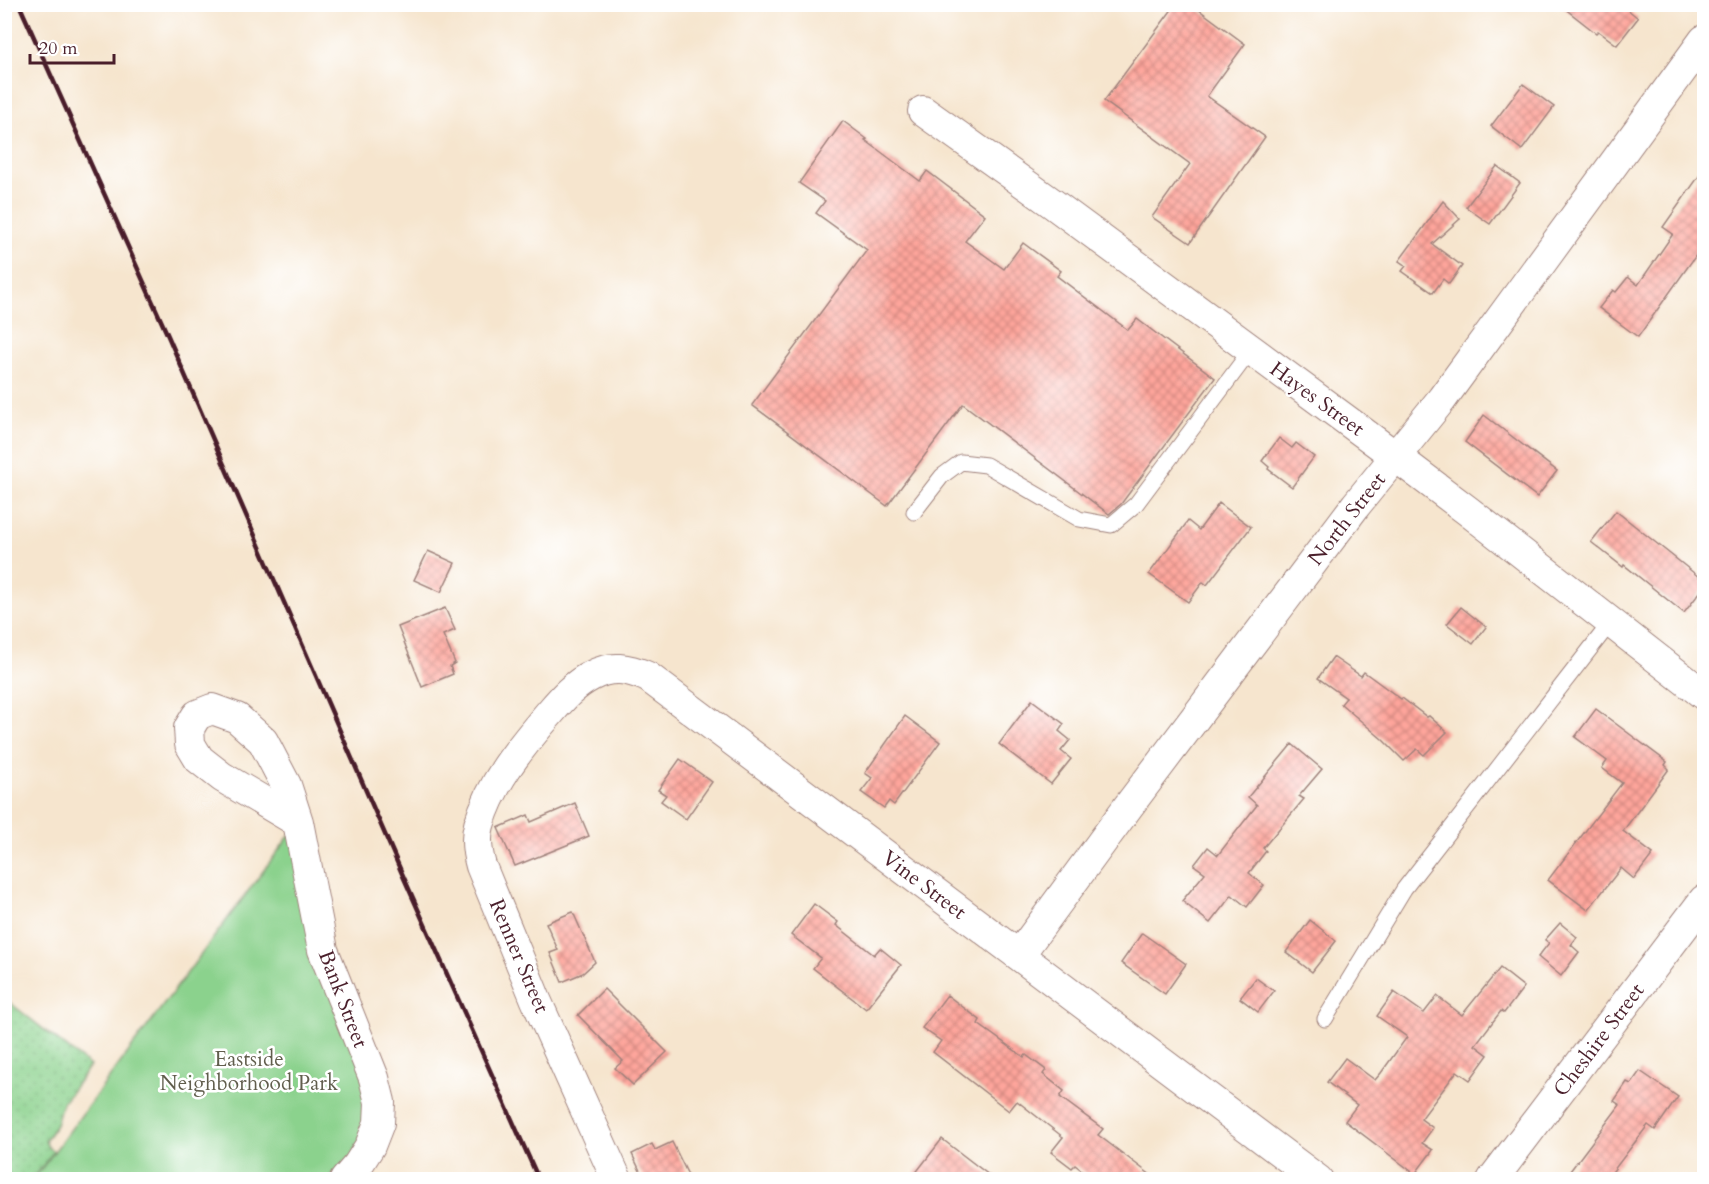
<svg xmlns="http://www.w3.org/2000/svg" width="1709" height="1184" viewBox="0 0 1709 1184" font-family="Cardo,serif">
	<defs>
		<pattern id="grass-dots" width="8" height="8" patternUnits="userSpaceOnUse" patternTransform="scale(1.5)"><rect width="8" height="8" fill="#8bd28d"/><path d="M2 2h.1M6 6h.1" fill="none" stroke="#79b47a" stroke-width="1.8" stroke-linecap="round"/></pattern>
		<pattern id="building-cross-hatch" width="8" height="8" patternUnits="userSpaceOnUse" patternTransform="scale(1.5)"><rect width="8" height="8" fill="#fea59b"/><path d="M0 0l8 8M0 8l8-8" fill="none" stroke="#d0867f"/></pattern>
	</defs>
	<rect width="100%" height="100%" fill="#fff"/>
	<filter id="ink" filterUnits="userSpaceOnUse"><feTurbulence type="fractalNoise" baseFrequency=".0167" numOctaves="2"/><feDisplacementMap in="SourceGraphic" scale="12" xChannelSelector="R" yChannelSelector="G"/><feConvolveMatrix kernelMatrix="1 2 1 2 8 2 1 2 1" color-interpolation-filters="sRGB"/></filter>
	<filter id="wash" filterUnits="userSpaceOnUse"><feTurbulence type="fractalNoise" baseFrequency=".008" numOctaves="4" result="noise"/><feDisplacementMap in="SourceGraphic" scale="24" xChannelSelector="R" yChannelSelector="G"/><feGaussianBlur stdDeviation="1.35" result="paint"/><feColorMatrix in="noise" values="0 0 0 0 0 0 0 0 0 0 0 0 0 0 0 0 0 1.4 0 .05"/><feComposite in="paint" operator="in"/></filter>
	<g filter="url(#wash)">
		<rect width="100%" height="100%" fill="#f6e5ce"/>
		<!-- grass -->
		<polygon fill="url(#grass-dots)" stroke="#6a785c" stroke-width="1.5" points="4,998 90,1066 62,1104 56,1125 45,1141 48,1147 54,1151 33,1179 5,1179"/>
		<!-- green -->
		<polygon fill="#8bd28d" stroke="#6a785c" stroke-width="1.5" points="293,831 365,1073 370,1121 352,1155 330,1179 33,1180"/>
		<g id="blocks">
			<!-- building -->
			<g fill="url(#building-cross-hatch)">
				<polygon points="1176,4 1191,4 1245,44 1207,96 1265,137 1190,243 1152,217 1190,164 1104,101"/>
				<polygon points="1559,4 1621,4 1638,18 1617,45 1598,31 1596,33"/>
				<polygon points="1523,84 1554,107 1522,150 1491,126"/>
				<polygon points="843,121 867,139 865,140 920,181 927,171 985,215 965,241 1004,269 1023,243 1061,271 1057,276 1128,330 1137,319 1215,378 1121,504 1109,514 963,404 887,506 752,405 867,250 816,213 825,201 799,183"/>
				<polygon points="1497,166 1520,183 1490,224 1466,207"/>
				<polygon points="1704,169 1704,244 1638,337 1599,308 1613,290 1616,292 1628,277 1638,285 1673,234 1663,227"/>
				<polygon points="1443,201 1460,219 1432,244 1462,266 1449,284 1443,279 1433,293 1402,271 1406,266 1399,261"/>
				<polygon points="1484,415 1557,471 1537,497 1465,442"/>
				<polygon points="1279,438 1292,448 1296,443 1314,457 1292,487 1268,469 1269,467 1262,461"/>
				<polygon points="1219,503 1251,527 1207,585 1203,582 1188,602 1149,574 1188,521 1199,530"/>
				<polygon points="1616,511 1704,581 1704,587 1684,613 1624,565 1623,567 1591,542"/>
				<polygon points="428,551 455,563 441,592 414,580"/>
				<polygon points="1461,607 1486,627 1473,644 1447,624"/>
				<polygon points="445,608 455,630 443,635 455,663 450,666 453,674 422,687 398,627"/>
				<polygon points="1333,657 1361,676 1364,672 1401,699 1402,698 1427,717 1429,716 1447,732 1424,755 1417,749 1404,761 1382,739 1341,704 1346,698 1318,678"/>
				<polygon points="1032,700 1064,724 1059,731 1070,740 1061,751 1071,759 1051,784 999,744"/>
				<polygon points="1596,709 1667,762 1665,765 1669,769 1623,831 1653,854 1634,879 1621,868 1588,910 1548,880 1622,783 1602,768 1607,761 1575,737"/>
				<polygon points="905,716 940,742 894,805 889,801 884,808 861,792 872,778 865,773"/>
				<polygon points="1292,744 1322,769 1299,796 1304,799 1263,848 1266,851 1249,873 1264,885 1247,907 1232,895 1210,923 1182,901 1205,873 1194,865 1208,847 1218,855 1257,805 1248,797"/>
				<polygon points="680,759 712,782 686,819 661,801 666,795 658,790"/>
				<polygon points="575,803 589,836 515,866 498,828 528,815 531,822"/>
				<polygon points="814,904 838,922 836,925 874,955 880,948 901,965 866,1009 813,968 821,958 791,935"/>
				<polygon points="573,912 595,962 583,973 562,982 550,953 558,950 546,923"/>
				<polygon points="1310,920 1336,941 1312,972 1286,952"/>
				<polygon points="1560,923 1577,937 1571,945 1579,952 1561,976 1538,957 1549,943 1545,940"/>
				<polygon points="1142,933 1186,964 1165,994 1121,963"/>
				<polygon points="1500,968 1524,987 1504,1013 1501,1011 1475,1045 1488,1055 1470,1080 1457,1071 1421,1119 1433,1128 1422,1143 1433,1150 1415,1174 1345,1121 1357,1105 1327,1082 1345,1058 1375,1080 1381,1073 1407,1037 1377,1016 1394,992 1424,1013 1437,996 1462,1015"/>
				<polygon points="1256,978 1274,991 1258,1012 1240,998"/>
				<polygon points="604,989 667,1052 633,1085 615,1068 623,1061 578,1015"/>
				<polygon points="947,995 980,1020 978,1024 1024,1057 1026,1055 1046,1070 1043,1074 1064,1091 1060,1097 1103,1129 1098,1135 1156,1179 1093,1179 1075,1165 1072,1168 1051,1152 1063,1137 1017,1101 1009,1111 933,1052 941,1041 922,1028"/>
				<polygon points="1640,1071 1678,1097 1655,1130 1648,1125 1607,1179 1564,1179 1620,1105 1614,1101 1627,1082 1631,1084"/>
				<polygon points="942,1139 994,1179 911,1179"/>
				<polygon points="672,1142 690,1179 644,1179 632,1154 652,1144 655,1150"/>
			</g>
		</g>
	</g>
	<g filter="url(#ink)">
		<use href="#blocks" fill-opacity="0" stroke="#a0827c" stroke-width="1.5"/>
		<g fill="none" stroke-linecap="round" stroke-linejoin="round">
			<!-- service casing -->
			<g stroke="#a0827c" stroke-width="17">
				<g id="service">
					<polyline points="914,512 942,476 961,462 986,465 1079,519 1111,525 1136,504 1251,350"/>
					<polyline points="1325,1019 1404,889 1611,622"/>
				</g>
			</g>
			<!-- minor casing -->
			<g stroke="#a0827c" stroke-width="32">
				<g id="minor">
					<polyline points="923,111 1052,203 1395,456 1468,511 1704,695"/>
					<polyline points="298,822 222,777 199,759 190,744 189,728 197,715 212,709 237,718 263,741 286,785 298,822 323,950 374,1078 380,1102 379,1123 370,1146 358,1165 345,1180"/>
					<polyline points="1019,955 1127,808 1356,505 1442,399 1704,40"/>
					<path d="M617 1180 536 1000 481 866C477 852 475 839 479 825 491 783 519 749 547 716 560 701 572 686 591 676 611 665 628 668 648 677L1318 1180"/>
					<polyline points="1492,1180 1704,900"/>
				</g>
			</g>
			<!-- service -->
			<use href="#service" stroke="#fff" stroke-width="15"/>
			<!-- minor -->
			<use href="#minor" stroke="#fff" stroke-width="30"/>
			<!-- rail -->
			<polyline stroke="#4a1f2b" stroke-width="4.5" points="19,4 168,336 404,878 539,1180"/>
		</g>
	</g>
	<g text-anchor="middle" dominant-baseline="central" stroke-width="5" stroke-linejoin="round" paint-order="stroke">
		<!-- street labels -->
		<g font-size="21" fill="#4a1f2b" stroke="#fff">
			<text transform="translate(1317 399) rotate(36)">Hayes Street</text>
			<text transform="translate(1347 519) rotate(-52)">North Street</text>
			<text transform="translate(924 885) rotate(37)">Vine Street</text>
			<text transform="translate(519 956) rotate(67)">Renner Street</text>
			<text transform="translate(343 999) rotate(69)">Bank Street</text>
			<text transform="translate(1599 1040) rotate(-53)">Cheshire Street</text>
		</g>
		<!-- park labels -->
		<g font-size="21" fill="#615e4d" stroke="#fff">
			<text x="249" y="1059">Eastside<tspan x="249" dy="24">Neighborhood Park</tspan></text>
		</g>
	</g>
	<!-- margin -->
	<rect width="1709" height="1184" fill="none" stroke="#fff" stroke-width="24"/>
	<!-- scale -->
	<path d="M30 54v9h84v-9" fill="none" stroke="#4a1f2b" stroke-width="3"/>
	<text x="39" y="54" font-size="18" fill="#4a1f2b" stroke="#ffffff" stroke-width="4.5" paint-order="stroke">20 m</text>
</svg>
